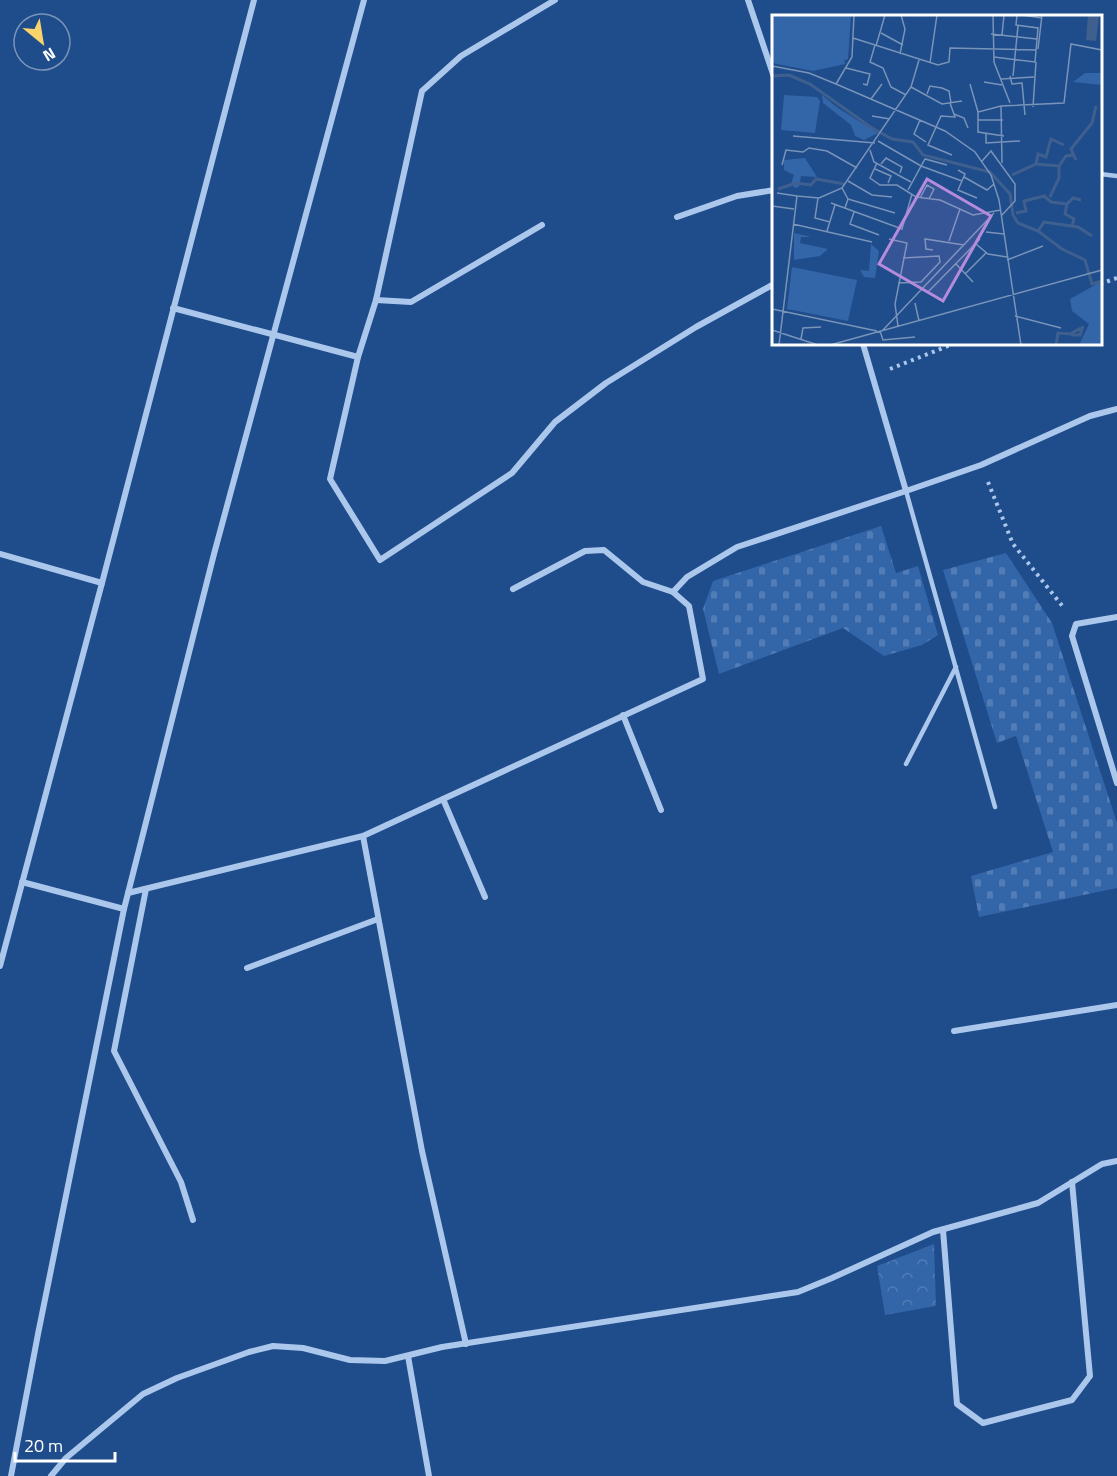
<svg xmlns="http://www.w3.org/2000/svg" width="1117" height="1476" viewBox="0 0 1117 1476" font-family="'Titillium Web',sans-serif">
	<defs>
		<pattern id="cemetery-stones" width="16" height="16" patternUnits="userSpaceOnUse" patternTransform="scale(1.5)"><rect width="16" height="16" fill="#3365a9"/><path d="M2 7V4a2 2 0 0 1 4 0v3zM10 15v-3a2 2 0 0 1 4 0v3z" fill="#527cb6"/></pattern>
		<pattern id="park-crowns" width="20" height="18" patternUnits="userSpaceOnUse" patternTransform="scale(1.5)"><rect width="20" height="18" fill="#3365a9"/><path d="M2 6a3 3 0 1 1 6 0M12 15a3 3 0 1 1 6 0" fill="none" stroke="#527cb6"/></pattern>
	</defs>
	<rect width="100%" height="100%" fill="#1f4c8b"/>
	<!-- cemetery -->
	<g fill="url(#cemetery-stones)">
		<polygon points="881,526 896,573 918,566 938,635 922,645 884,656 843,628 719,674 703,609 713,581"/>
		<polygon points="1006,553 1052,623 1117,823 1117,888 979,917 971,876 1053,852 1016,736 997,743 943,570"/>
	</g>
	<!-- park -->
	<polygon fill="url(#park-crowns)" points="934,1244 936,1306 885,1315 877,1266"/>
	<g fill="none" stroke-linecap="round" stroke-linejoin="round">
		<!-- path -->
		<g stroke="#acc7ec" stroke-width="4" stroke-dasharray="3 4.5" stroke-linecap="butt">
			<polyline points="1100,284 1117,278"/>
			<polyline points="890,369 953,344"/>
			<polyline points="988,482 1013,544 1064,608"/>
		</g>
		<!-- lane -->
		<g stroke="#acc7ec" stroke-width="4.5">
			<polyline points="1100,174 1117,176"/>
			<polyline points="906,491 995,807"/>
			<polyline points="906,764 956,667"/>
		</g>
		<!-- street -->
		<g stroke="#acc7ec" stroke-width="6">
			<polyline points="555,0 461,56 422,91 376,300 358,357 330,479 380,560 512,473 555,422 606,383 696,327 774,284"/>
			<polyline points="748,0 774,77"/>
			<polyline points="677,217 737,196 774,190"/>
			<polyline points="376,300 411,302 542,225"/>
			<polyline points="173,308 358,357"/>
			<polyline points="863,344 906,491 981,465 1090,416 1117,409"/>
			<polyline points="0,554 102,583"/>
			<polyline points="673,592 687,577 737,547 906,491"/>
			<polyline points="1117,617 1076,624 1072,636 1117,783"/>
			<polyline points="623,715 661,810"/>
			<polyline points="443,799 485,897"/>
			<polyline points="363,836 422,1151 466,1344"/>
			<polyline points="22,882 124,909"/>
			<polyline points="146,889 114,1051 181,1182 193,1220"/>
			<polyline points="128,893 363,836 703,679 689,606 673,592 643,582 604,550 585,551 513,589"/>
			<polyline points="0,966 102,583 254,0"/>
			<polyline points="247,968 378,919"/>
			<polyline points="954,1031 1117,1005"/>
			<polyline points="943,1230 957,1404 983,1423 1072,1400 1090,1376 1072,1182"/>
			<polyline points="408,1356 429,1476"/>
			<polyline points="11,1476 38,1334 124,909 214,554 364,0"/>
			<polyline points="51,1476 66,1458 143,1394 177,1378 249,1352 273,1346 303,1348 350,1360 385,1361 442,1347 798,1292 832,1278 933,1232 1038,1203 1102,1164 1117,1161"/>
		</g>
	</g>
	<!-- overview -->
	<g transform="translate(772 15)">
		<rect width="330" height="330" fill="#1f4c8b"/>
		<path d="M22 218 39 222H29L28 228 56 234 48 241 22 245ZM99 229 107 236 103 263 92 262 88 255 97 256Z" fill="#3365a9"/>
		<path d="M12 0 73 47V49L41 56 0 48V1ZM313 58H330V70L301 67ZM50 80 66 93 106 118 92 125 83 121 79 110 51 88ZM33 143 45 162 29 161 27 172 23 173 19 169 22 160 12 155V145ZM330 266V330H307L317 309 300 296 298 284Z" fill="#3365a9"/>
		<path d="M79 0 76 44 64 49 26 37 10 0Z" fill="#3365a9"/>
		<path d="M12 80 45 82 48 86 43 118 9 115ZM20 252 85 265 76 306 15 294Z" fill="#3365a9"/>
		<path d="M316 0H327L324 26 314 25Z" fill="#3f608e"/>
		<path fill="none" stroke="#3f608e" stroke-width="3" d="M0 61 17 60 38 69 100 113 120 124 141 127 151 140 218 157 238 179 241 200 246 208 266 216 290 234 313 245 320 269 330 266M304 145 299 134 320 108 324 91M264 149 287 151 294 141 301 140M240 160 264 149 266 139 274 142 279 124 292 130M6 174 24 168 39 170 44 164 72 169M278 182 287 163V151M244 198 254 196 252 186 272 181 279 187 295 189M300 211 302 204 293 199 295 189 301 183 309 185M266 216 272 207 306 212 320 221M299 320H308L311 311M284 330 286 318 298 319 309 313"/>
		<path fill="none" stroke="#7994b9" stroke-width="1.5" d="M221 0 222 47 238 88M250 0 270 3M109 18 131 30M219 19 265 24M230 20 232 0M81 23 166 50 177 47 178 33 264 35M103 30 98 47 111 53 119 72 134 80M104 31 113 0M266 34 270 0M128 39 133 14 129 0M222 42 263 47 266 13 244 10 245 0M158 48 165 0M0 51 37 58 64 69 173 116 203 137 219 160 227 185 249 330M74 53 98 59 95 70 91 69M238 61 240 69 250 68 253 100M241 61 246 11M229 64 262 62M212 67 230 70M64 69 80 42 82 0M198 69 206 97M139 72 170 89 190 86M155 79 158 71 170 73 177 76 179 88M99 84 110 69M178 88 183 102 169 101 156 130 180 140M229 91 206 97V117L232 121M261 92 264 47M182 99 192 103 196 113M100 101 118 104M148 105 142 119 154 127M206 105H231M214 118V128L248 126M21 121 103 128M106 126 149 151 190 166M330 128V154M98 135 102 147 139 167M210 146 219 136 243 169V186L230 200M105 148 98 163 108 170H125L144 182 168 185 201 200 229 195M230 148 229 91 292 88 299 29 330 35M109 149 114 143 130 152 128 158M10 150 14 135 31 137 37 133 55 136 85 153M103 154 119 161 116 168M186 155 193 159 186 175 205 183M192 162 215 175 222 169M76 166 100 180 120 182M70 173 76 184 73 193M136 175 153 144 175 150M5 178 25 181M46 183 43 203 58 207M148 183 155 170 162 174 157 184M76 184 123 198M59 188 130 214 140 179M0 191 22 194M82 197 78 209 107 220M21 209 100 227M55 216 63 190M214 217 232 219M117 224 135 228 123 289 126 311M177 226 188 194M204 229 216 239 235 242M161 235 154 234 153 224 192 230M235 245 271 231M184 249 201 267M193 259 214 238M126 268 149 267 168 247 167 241 131 243M156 277 208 224M143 288 147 306M0 294 105 316M243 301 289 313M0 315 46 330M108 316 111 325 143 322M110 316 222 198M29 324 31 313 49 312M7 330 25 181 47 183 70 173 139 72 147 45M58 330 330 255"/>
		<path fill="#b68bdc" fill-opacity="0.15" stroke="#b68bdc" stroke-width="3" d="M155 164 219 201 171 286 107 249Z"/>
		<rect width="330" height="330" fill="none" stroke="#fff" stroke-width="3"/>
	</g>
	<!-- north arrow -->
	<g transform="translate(42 42) rotate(150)"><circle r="28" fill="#1f4c8b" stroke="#7994b9" stroke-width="1.5"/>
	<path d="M0-4.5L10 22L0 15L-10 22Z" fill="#f9d46c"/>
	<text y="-9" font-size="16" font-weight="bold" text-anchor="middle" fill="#ffffff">N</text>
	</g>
	<!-- scale -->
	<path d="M15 1452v9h100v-9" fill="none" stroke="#ffffff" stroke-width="3"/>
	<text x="24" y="1452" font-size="18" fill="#ffffff" stroke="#1f4c8b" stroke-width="4.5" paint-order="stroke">20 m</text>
</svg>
